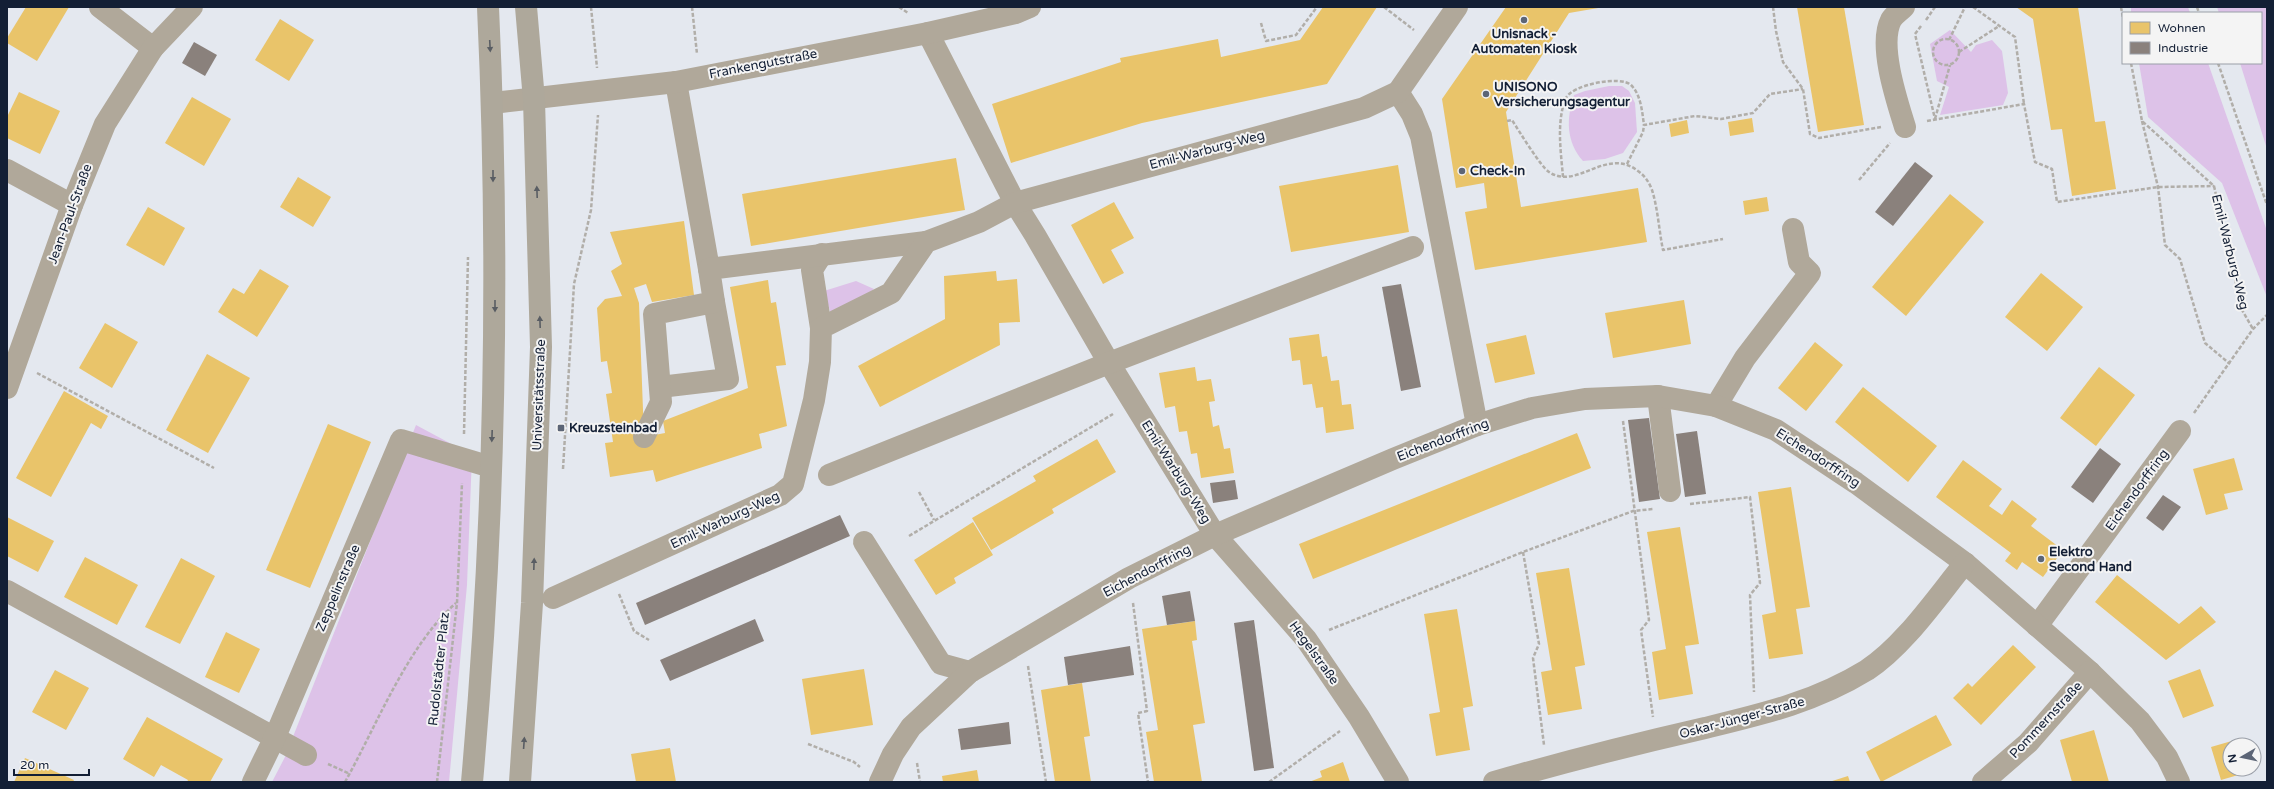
<svg xmlns="http://www.w3.org/2000/svg" width="2274" height="789" viewBox="0 0 2274 789" font-family="'Varela Round',sans-serif">
	<rect width="100%" height="100%" fill="#e4e8ef"/>
	<!-- green -->
	<g fill="#ddc2e8">
		<polygon points="2131,7 2188,7 2190,13 2131,13"/>
		<polygon points="2217,7 2267,7 2267,149 2240,63 2261,63 2261,13 2219,13"/>
		<polygon points="1950,30 1971,52 1976,45 1992,40 2002,51 2008,93 2003,105 1940,115 1949,87 1937,81 1930,44"/>
		<polygon points="2139,63 2208,63 2267,231 2267,297 2222,183 2148,117"/>
		<path d="M1609 86H1622L1629 91 1635 103 1637 132 1623 153 1605 159 1583 161C1566 142 1566 119 1574 95L1585 91Z"/>
		<polygon points="856,281 874,289 858,301 831,314 824,291"/>
		<polygon points="416,425 472,455 467,585 449,782 272,782 285,757"/>
	</g>
	<!-- homes -->
	<g fill="#e9c46a">
		<polygon points="26,7 69,7 37,61 7,43 7,38"/>
		<polygon points="1323,7 1377,7 1327,84 1142,123 1011,163 992,104 1121,62 1120,58 1218,39 1221,57 1300,40"/>
		<polygon points="1506,7 1604,7 1569,13 1506,112 1521,207 1638,188 1647,242 1475,270 1465,212 1487,208 1484,183 1456,188 1442,99"/>
		<polygon points="1797,7 1844,7 1864,125 1818,132"/>
		<polygon points="2016,7 2078,7 2095,122 2105,121 2116,189 2072,196 2062,129 2051,130 2033,19"/>
		<polygon points="280,19 314,40 289,81 255,60"/>
		<polygon points="19,92 60,111 40,154 7,138 7,117"/>
		<polygon points="192,97 231,119 204,166 165,143"/>
		<polygon points="1752,118 1754,132 1730,136 1728,122"/>
		<polygon points="1687,120 1689,133 1671,137 1669,124"/>
		<polygon points="956,158 965,210 751,246 742,194"/>
		<polygon points="1398,165 1409,232 1291,252 1279,186"/>
		<polygon points="298,177 331,197 313,227 280,207"/>
		<polygon points="1950,194 1984,222 1906,316 1872,287"/>
		<polygon points="1767,197 1769,211 1745,215 1743,201"/>
		<polygon points="1114,202 1134,238 1111,250 1124,273 1103,284 1071,225"/>
		<polygon points="148,207 185,228 164,266 126,245"/>
		<polygon points="684,221 694,295 652,302 646,284 634,288 639,303 644,437 665,433 663,421 748,388 730,287 768,280 771,303 776,302 786,365 776,366 787,426 759,434 762,448 656,482 653,470 610,477 605,443 613,442 606,394 612,393 607,361 601,362 597,308 605,299 622,296 611,271 622,264 610,232"/>
		<polygon points="260,269 289,286 257,337 218,312 233,288 244,294"/>
		<polygon points="996,271 997,281 1017,279 1020,322 999,323 1000,345 880,407 858,366 945,319 944,276"/>
		<polygon points="2041,273 2083,307 2047,351 2005,317"/>
		<polygon points="1684,300 1691,344 1613,358 1605,313"/>
		<polygon points="105,323 138,342 112,388 79,368"/>
		<polygon points="1319,334 1322,357 1327,356 1331,381 1339,380 1342,405 1351,404 1354,429 1326,433 1323,407 1316,408 1312,384 1303,385 1300,360 1292,361 1289,338"/>
		<polygon points="1526,335 1535,374 1495,383 1486,344"/>
		<polygon points="1815,342 1843,365 1806,411 1778,388"/>
		<polygon points="207,354 250,378 208,453 166,430"/>
		<polygon points="1195,367 1197,381 1211,379 1215,401 1209,402 1213,427 1219,425 1224,449 1230,448 1234,473 1201,478 1197,453 1191,454 1187,431 1179,432 1175,406 1165,408 1159,373"/>
		<polygon points="2099,367 2135,395 2096,446 2060,418"/>
		<polygon points="1863,387 1937,446 1908,482 1835,422"/>
		<polygon points="64,391 108,416 101,429 91,423 51,497 16,478"/>
		<polygon points="328,424 371,442 310,588 266,570"/>
		<polygon points="1577,433 1591,468 1313,579 1299,544"/>
		<polygon points="1097,439 1116,472 1052,509 1054,513 991,550 972,518 1036,481 1033,476"/>
		<polygon points="2234,458 2243,490 2224,494 2228,509 2206,515 2193,469"/>
		<polygon points="1963,460 2002,489 1989,506 2002,515 2012,500 2037,519 2031,526 2063,550 2043,577 2022,562 2017,570 2005,561 2011,553 1936,497"/>
		<polygon points="1791,487 1810,607 1796,609 1803,654 1769,659 1762,615 1776,612 1758,492"/>
		<polygon points="7,517 54,541 38,572 7,556"/>
		<polygon points="973,522 993,555 954,578 956,583 936,595 914,560"/>
		<polygon points="1680,527 1699,644 1685,646 1693,694 1659,700 1652,652 1666,649 1647,532"/>
		<polygon points="85,557 138,585 117,625 64,597"/>
		<polygon points="181,558 215,576 180,644 145,627"/>
		<polygon points="1569,568 1585,665 1575,667 1582,709 1548,715 1541,672 1552,670 1536,573"/>
		<polygon points="2117,575 2179,624 2201,606 2216,622 2166,660 2095,602"/>
		<polygon points="1457,609 1473,706 1463,708 1470,750 1436,756 1429,714 1440,712 1424,614"/>
		<polygon points="1195,621 1197,640 1192,641 1205,723 1193,725 1202,782 1154,782 1146,732 1158,730 1142,629"/>
		<polygon points="226,632 260,649 239,693 205,677"/>
		<polygon points="2013,645 2036,667 1981,725 1953,698 1968,683 1972,687"/>
		<polygon points="864,669 873,725 811,735 802,679"/>
		<polygon points="2200,669 2214,706 2183,718 2168,681"/>
		<polygon points="55,670 89,688 66,730 32,712"/>
		<polygon points="1082,683 1090,736 1084,737 1091,782 1055,782 1041,690"/>
		<polygon points="1936,715 1952,745 1881,782 1866,752"/>
		<polygon points="147,717 223,759 210,782 187,782 188,780 161,765 154,777 123,759"/>
		<polygon points="2094,730 2109,782 2072,782 2060,740"/>
		<polygon points="2242,738 2244,745 2230,745 2230,769 2251,769 2252,771 2221,780 2211,747"/>
		<polygon points="670,748 676,782 636,782 631,754"/>
		<polygon points="25,758 74,780 73,782 14,782"/>
		<polygon points="1343,762 1350,782 1309,782 1322,777 1320,771"/>
		<polygon points="977,770 979,782 943,782 942,776"/>
		<polygon points="1848,776 1850,782 1829,782"/>
	</g>
	<!-- industry -->
	<g fill="#8a817c">
		<polygon points="194,42 217,55 205,76 182,63"/>
		<polygon points="1915,162 1933,176 1893,226 1875,212"/>
		<polygon points="1401,284 1421,387 1401,391 1382,287"/>
		<polygon points="1649,418 1660,499 1639,502 1628,420"/>
		<polygon points="1697,431 1706,494 1685,497 1676,434"/>
		<polygon points="2100,448 2121,464 2093,503 2071,487"/>
		<polygon points="1235,480 1238,499 1213,503 1210,483"/>
		<polygon points="2163,495 2181,507 2163,531 2146,518"/>
		<polygon points="840,515 850,536 645,625 636,603"/>
		<polygon points="1190,591 1195,621 1167,625 1162,596"/>
		<polygon points="755,619 764,641 670,681 660,660"/>
		<polygon points="1254,620 1274,768 1254,771 1234,623"/>
		<polygon points="1130,646 1134,675 1068,685 1064,657"/>
		<polygon points="1009,722 1011,744 961,750 958,729"/>
	</g>
	<g fill="none" stroke-linecap="round" stroke-linejoin="round">
		<!-- path -->
		<g stroke="#b1aea9" stroke-width="2.5" stroke-dasharray="4 2" stroke-linecap="butt">
			<polyline points="591,7 597,68"/>
			<polyline points="692,7 697,54"/>
			<polyline points="899,7 908,13"/>
			<polyline points="1384,7 1414,30"/>
			<polyline points="1773,7 1776,31 1783,62 1803,89 1810,134 1819,138 1881,127"/>
			<polyline points="1973,7 2015,37 2024,104"/>
			<polyline points="2121,7 2123,18"/>
			<polyline points="2197,7 2199,13"/>
			<polyline points="1926,20 1935,7"/>
			<polyline points="1261,23 1266,41 1296,35 1317,7"/>
			<polyline points="1921,26 1915,34 1935,119"/>
			<circle cx="1946" cy="52" r="13"/>
			<polyline points="1949,40 1965,7"/>
			<polyline points="1959,52 1999,26"/>
			<polyline points="2131,63 2142,121 2214,186 2242,310 2253,329"/>
			<polyline points="2218,63 2267,205"/>
			<polyline points="1935,119 1950,65"/>
			<path d="M1507 121 1512 120C1519 131 1541 167 1549 172 1577 191 1606 146 1638 171 1645 176 1649 182 1652 190 1658 209 1659 231 1663 250L1723 239"/>
			<polyline points="1927,121 2024,104 2035,162 2052,169 2057,202 2158,187 2214,186"/>
			<polyline points="2142,121 2158,187 2165,245 2180,259 2205,343 2230,364"/>
			<polyline points="1627,164 1643,132 1644,125 1695,116 1721,119 1753,113 1770,94 1803,89"/>
			<path d="M1563 177C1561 153 1556 121 1566 98 1572 85 1620 75 1631 85 1641 95 1642 111 1644 125"/>
			<polyline points="1859,180 1890,143"/>
			<polyline points="37,373 214,468"/>
			<polyline points="2194,413 2253,329 2267,315"/>
			<polyline points="1623,421 1649,620 1641,630 1653,717"/>
			<polyline points="464,434 468,257"/>
			<polyline points="563,469 574,284 591,210 598,115"/>
			<polyline points="919,492 934,520"/>
			<polyline points="1690,504 1750,497 1760,583 1750,595 1754,692"/>
			<polyline points="909,536 1113,414"/>
			<polyline points="1523,552 1539,644 1533,658 1544,745"/>
			<polyline points="619,594 634,631 649,640"/>
			<polyline points="1133,603 1147,711 1138,713 1148,782"/>
			<polyline points="1329,630 1523,552 1633,511 1653,509"/>
			<polyline points="1028,666 1046,782"/>
			<polyline points="808,744 854,762 860,767"/>
			<polyline points="917,763 920,782"/>
			<polyline points="328,764 350,774"/>
			<path d="M345 782C377 725 407 646 456 603"/>
			<polyline points="437,782 457,603 462,483"/>
			<polyline points="1269,782 1340,731"/>
		</g>
		<!-- minor -->
		<g stroke="#b0a89a" stroke-width="22">
			<polyline points="100,7 153,48"/>
			<path d="M1904 7C1900 11 1894 15 1891 20 1878 45 1897 101 1905 127"/>
			<polyline points="928,33 1015,203 1035,235 1109,363 1215,535 1306,639 1359,717 1398,782"/>
			<polyline points="676,82 709,269"/>
			<polyline points="1398,92 1412,114 1421,136 1477,425"/>
			<polyline points="493,103 676,82 928,33 1016,13 1030,7"/>
			<polyline points="7,170 72,205"/>
			<polyline points="821,328 812,270 822,254"/>
			<polyline points="660,387 728,379 714,302"/>
			<polyline points="7,388 72,205 105,124 153,48 192,7"/>
			<polyline points="1658,396 1670,491"/>
			<polyline points="1716,406 1745,358 1810,273 1799,262 1793,229"/>
			<polyline points="644,437 661,402 654,314 714,302 709,269 926,242"/>
			<polyline points="829,475 1109,363 1413,247"/>
			<polyline points="864,542 941,664 970,672"/>
			<polyline points="7,591 306,755"/>
			<polyline points="553,598 780,495 793,484 814,400 820,362 821,328 891,293 926,242 979,222 1015,203 1364,108 1398,92 1457,7"/>
			<polyline points="2037,626 2180,431"/>
			<polyline points="253,782 275,737 401,440 491,467"/>
			<polyline points="880,782 893,754 911,727 970,672 1129,578 1215,535 1393,459 1477,425 1532,408 1585,399 1658,396 1716,406 1776,430 1856,483 1965,563 2090,672 2140,721 2167,757 2179,782"/>
			<path d="M1494 782C1564 762 1635 744 1705 728 1763 714 1815 702 1867 670 1904 646 1937 597 1965 563"/>
			<polyline points="1983,782 2028,743 2090,672"/>
		</g>
		<!-- major -->
		<g stroke="#aea89b" stroke-width="22">
			<path d="M472 782C495 524 500 265 488 7"/>
			<polyline points="520,782 532,603 541,347 534,100 526,7"/>
		</g>
	</g>
	<!-- one-way arrows -->
	<defs><path id="oneway-solid" d="M-6-.8H1V-3.2L6.5 0L1 3.2V.8H-6Z"/></defs>
	<g fill="#595d63">
		<use href="#oneway-solid" transform="translate(490 46) rotate(87)"/>
		<use href="#oneway-solid" transform="translate(493 176) rotate(90)"/>
		<use href="#oneway-solid" transform="translate(537 192) rotate(-92)"/>
		<use href="#oneway-solid" transform="translate(495 306) rotate(90)"/>
		<use href="#oneway-solid" transform="translate(540 322) rotate(-92)"/>
		<use href="#oneway-solid" transform="translate(492 436) rotate(92)"/>
		<use href="#oneway-solid" transform="translate(534 564) rotate(-88)"/>
		<use href="#oneway-solid" transform="translate(524 743) rotate(-86)"/>
	</g>
	<!-- markers -->
	<g fill="#5c6576" stroke="#f4f4f4" stroke-width="1.5">
		<circle cx="1524" cy="20" r="4"/>
		<circle cx="1486" cy="94" r="4"/>
		<circle cx="1462" cy="171" r="4"/>
		<rect x="557" y="424" width="8" height="8" rx="2"/>
		<circle cx="2041" cy="559" r="4"/>
	</g>
	<g text-anchor="middle" dominant-baseline="central" stroke-width="4" stroke-linejoin="round" paint-order="stroke">
		<!-- poi labels -->
		<g font-size="13" font-weight="bold" fill="#131f35" stroke="#f4f4f4" text-anchor="start">
			<text x="1524" y="34" text-anchor="middle">Unisnack -<tspan x="1524" dy="15">Automaten Kiosk</tspan></text>
			<text x="1494" y="87">UNISONO<tspan x="1494" dy="15">Versicherungsagentur</tspan></text>
			<text x="1470" y="171">Check-In</text>
			<text x="569" y="428">Kreuzsteinbad</text>
			<text x="2049" y="552">Elektro<tspan x="2049" dy="15">Second Hand</tspan></text>
		</g>
		<!-- street labels -->
		<g font-size="13" fill="#131f35" stroke="#f4f4f4">
			<text transform="translate(763 64) rotate(-11)">Frankengutstraße</text>
			<text transform="translate(1207 150) rotate(-15)">Emil-Warburg-Weg</text>
			<text transform="translate(70 214) rotate(-70)">Jean-Paul-Straße</text>
			<text transform="translate(2230 252) rotate(76)">Emil-Warburg-Weg</text>
			<text transform="translate(539 395) rotate(-88)">Universitätsstraße</text>
			<text transform="translate(1443 440) rotate(-21)">Eichendorffring</text>
			<text transform="translate(1818 458) rotate(33)">Eichendorffring</text>
			<text transform="translate(1176 472) rotate(58)">Emil-Warburg-Weg</text>
			<text transform="translate(2137 490) rotate(-54)">Eichendorffring</text>
			<text transform="translate(725 520) rotate(-25)">Emil-Warburg-Weg</text>
			<text transform="translate(1147 571) rotate(-28)">Eichendorffring</text>
			<text transform="translate(338 588) rotate(-67)">Zeppelinstraße</text>
			<text transform="translate(1314 653) rotate(54)">Hegelstraße</text>
			<text transform="translate(439 669) rotate(-84)">Rudolstädter Platz</text>
			<text transform="translate(1742 718) rotate(-15)">Oskar-Jünger-Straße</text>
			<text transform="translate(2046 720) rotate(-47)">Pommernstraße</text>
		</g>
	</g>
	<!-- border -->
	<rect width="2274" height="789" fill="none" stroke="#131f35" stroke-width="16"/>
	<!-- legend -->
	<rect x="2122" y="12" width="140" height="52" fill="#f4f4f4" stroke="#9a9fa8"/>
	<rect x="2130" y="22" width="20" height="12" fill="#e9c46a" stroke="#9a9fa8"/>
	<text x="2158" y="32" font-size="12" fill="#131f35">Wohnen</text>
	<rect x="2130" y="42" width="20" height="12" fill="#8a817c" stroke="#9a9fa8"/>
	<text x="2158" y="52" font-size="12" fill="#131f35">Industrie</text>
	<!-- north arrow -->
	<g transform="translate(2242 757) rotate(261)"><circle r="19" fill="#f4f4f4" stroke="#9a9fa8"/>
	<path d="M0-3L7 15L0 10L-7 15Z" fill="#5c6576"/>
	<text y="-6" font-size="11" font-weight="bold" text-anchor="middle" fill="#131f35">N</text>
	</g>
	<!-- scale -->
	<path d="M14 769v6h75v-6" fill="none" stroke="#131f35" stroke-width="2"/>
	<text x="20" y="769" font-size="12" fill="#131f35" stroke="#f4f4f4" stroke-width="3" paint-order="stroke">20 m</text>
</svg>
